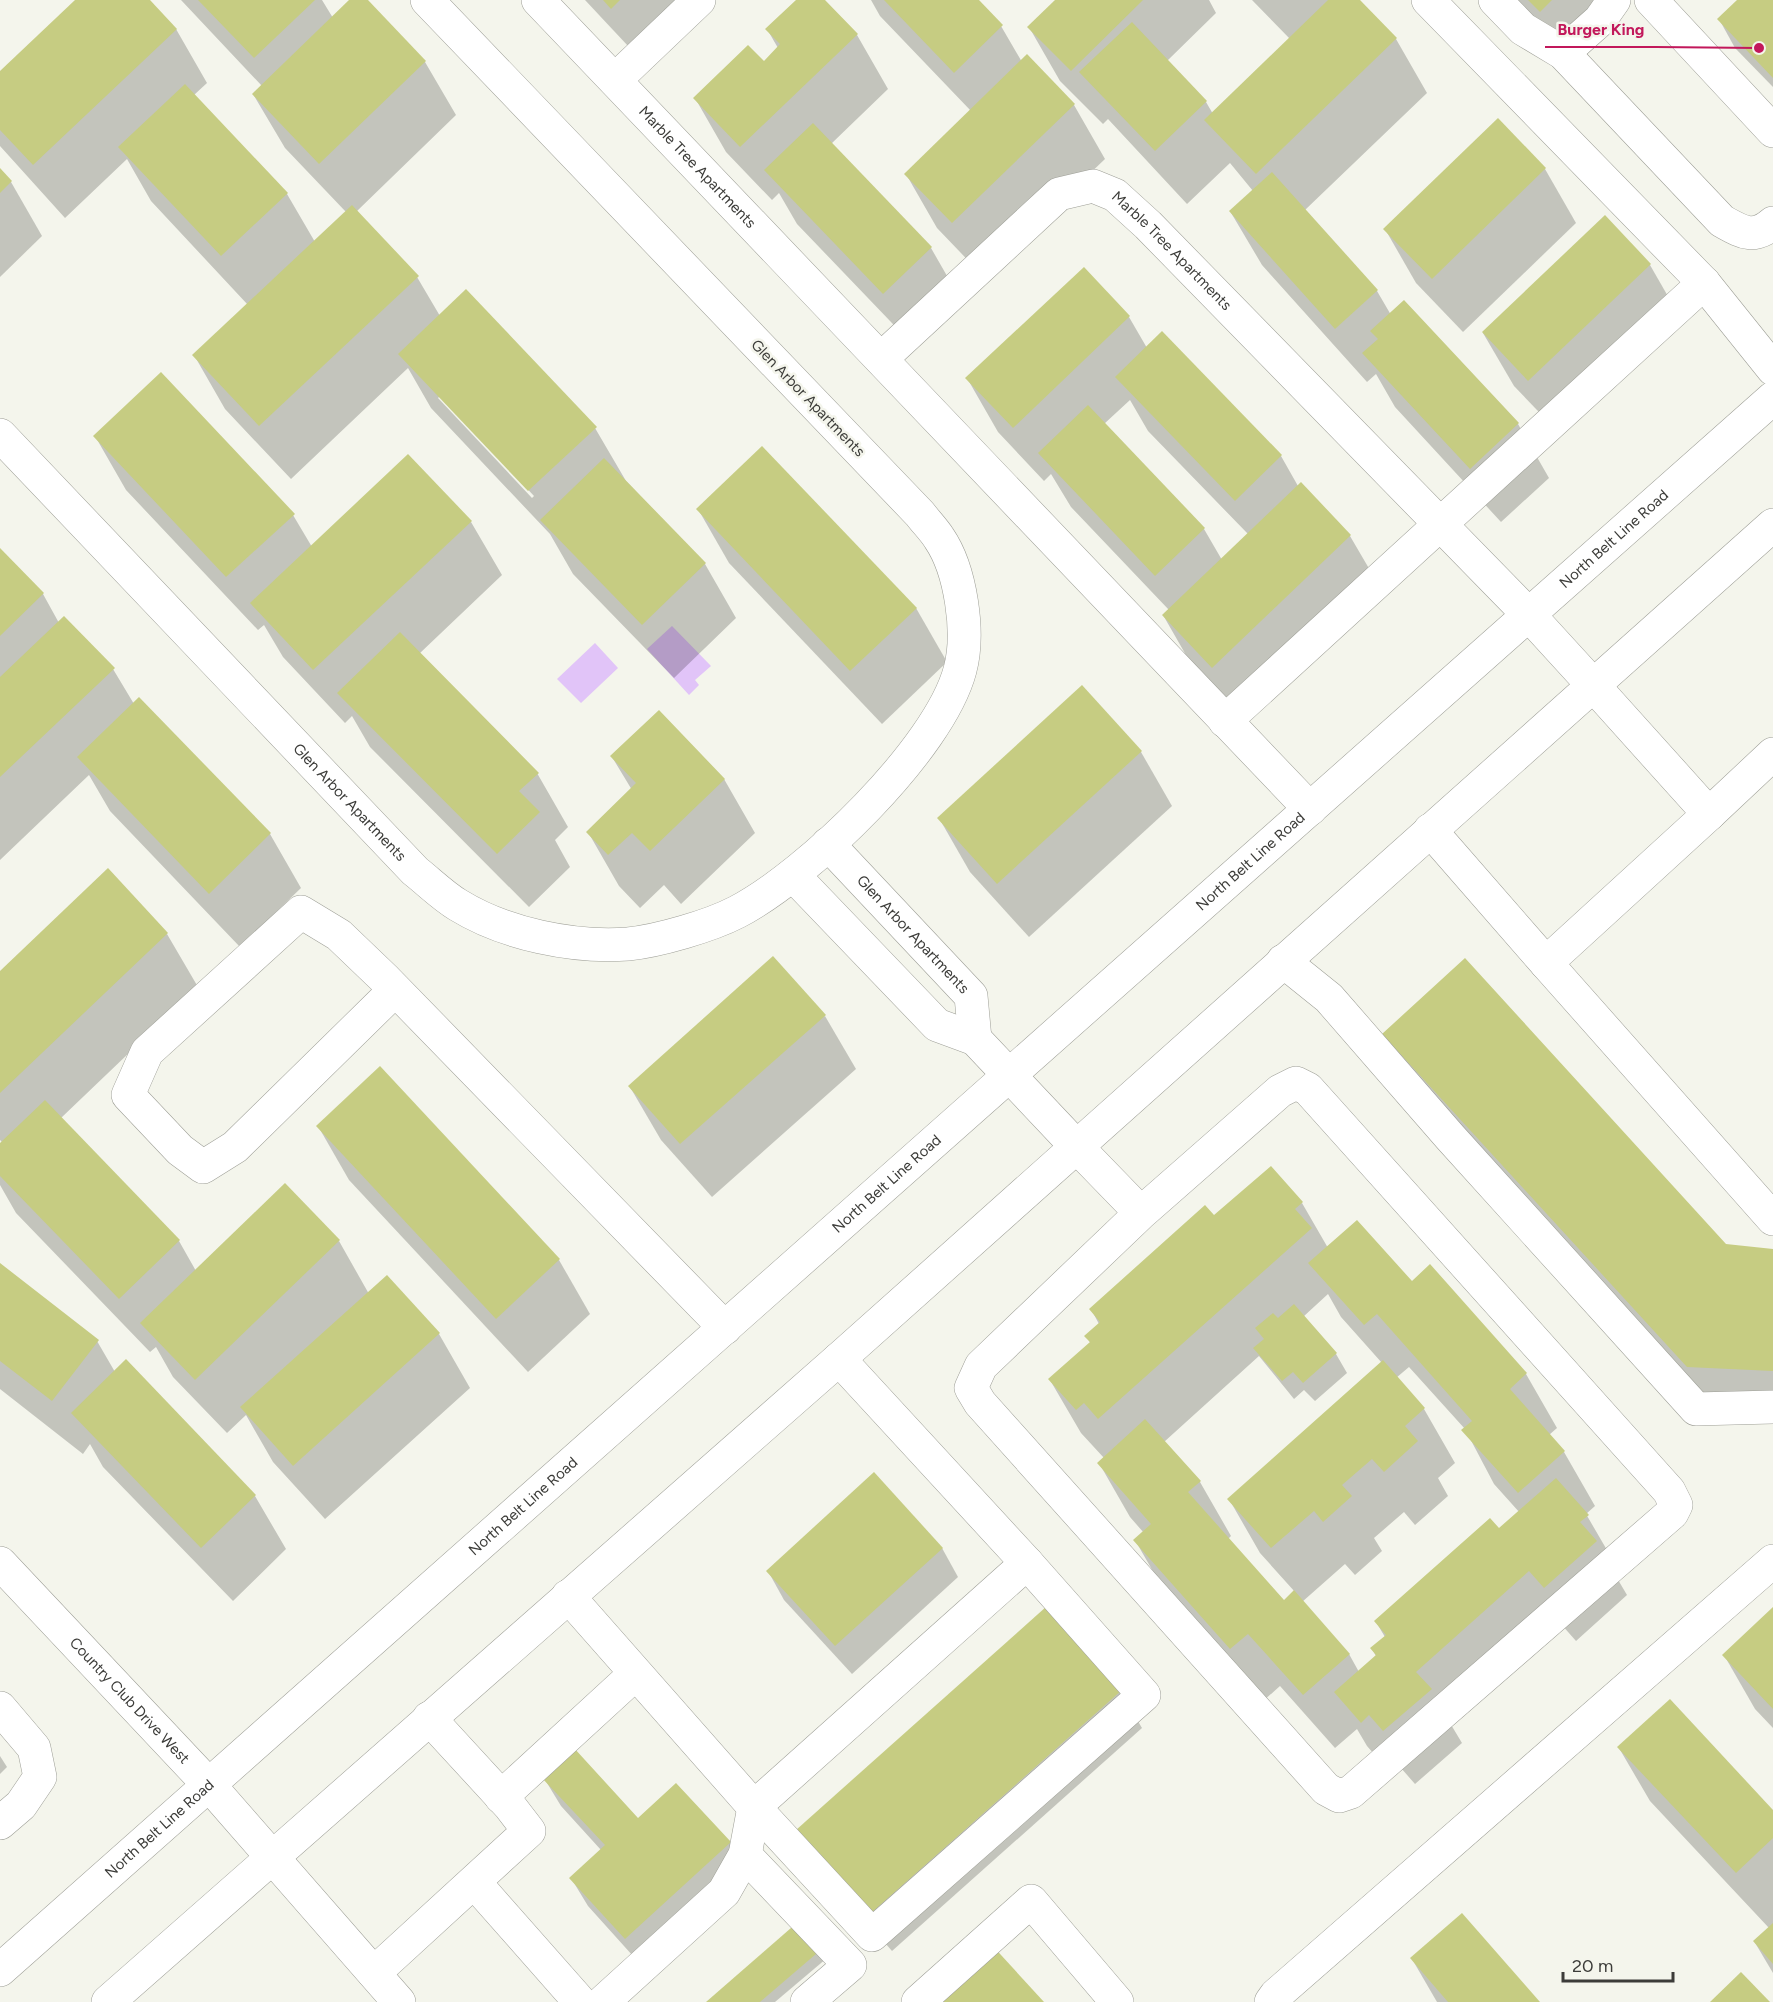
<svg xmlns="http://www.w3.org/2000/svg" width="1773" height="2002" viewBox="0 0 1773 2002" font-family="Figtree,sans-serif">
	<rect width="100%" height="100%" fill="#f4f5ec"/>
	<!-- water -->
	<g fill="#e1c4f8">
		<polygon points="672,626 711,666 695,680 699,685 689,695 647,649"/>
		<polygon points="595,643 618,668 581,703 557,679"/>
	</g>
	<!-- shadow -->
	<g fill="#0003" fill-rule="evenodd">
		<path d="M77 0H148L176 29 207 83 194 95 287 194 315 242 346 212 285 148 253 94 262 86 181 0H322L333 18 351 0H366L425 62 456 115 356 212 417 277 440 316 595 428 626 481 705 564 736 618 674 678 573 574 550 534 431 408 408 368 291 479 225 409 194 355 248 305 151 201 127 159 65 218 0 146V73ZM440 396 534 496 532 498 438 398Z"/>
		<polygon points="585,0 682,0 643,62"/>
		<polygon points="798,0 823,0 857,35 888,89 831,144 931,248 962,302 914,346 797,224 779,193 772,200 726,152 695,98 764,63 778,48 767,29"/>
		<polygon points="871,0 976,0 1001,26 1022,62 1074,105 1105,159 983,276 937,228 906,174 971,111 880,16"/>
		<polygon points="1057,0 1209,0 1216,13 1167,61 1206,102 1213,114 1290,39 1252,0 1358,0 1396,39 1427,93 1305,210 1377,291 1391,315 1404,302 1518,424 1549,478 1501,522 1395,407 1376,374 1367,382 1262,265 1230,211 1253,191 1230,163 1187,204 1108,119 1103,124 1060,81 1029,27"/>
		<polygon points="1515,0 1613,0 1562,49"/>
		<polygon points="1739,0 1773,0 1773,87 1735,48 1719,19"/>
		<polygon points="1498,120 1545,169 1576,223 1463,332 1416,283 1385,229"/>
		<polygon points="0,170 11,182 42,236 0,277"/>
		<polygon points="1605,217 1650,265 1681,319 1560,434 1514,386 1483,333"/>
		<path d="M1084 270 1129 317 1147 348 1162 333 1281 456 1298 486 1350 536 1381 589 1244 721 1194 669 1163 615 1169 610 1071 507 1051 474 1044 481 998 432 967 378ZM1130 400 1148 431 1248 534 1222 560 1204 529 1104 424Z"/>
		<polygon points="95,436 293,515 312,547 471,522 502,575 419,654 537,773 568,827 555,840 570,867 529,907 370,747 352,716 345,723 283,657 264,625 258,630 126,490"/>
		<polygon points="698,509 916,608 947,662 882,724 729,563"/>
		<polygon points="0,550 43,594 59,623 113,669 134,704 139,699 270,834 301,888 240,947 110,811 89,775 0,860"/>
		<polygon points="1082,687 1141,752 1172,806 1029,937 970,872 939,818"/>
		<polygon points="612,757 724,779 755,833 681,904 664,885 640,908 619,886 588,832 632,790"/>
		<polygon points="167,934 198,987 61,1118 179,1241 196,1271 339,1241 369,1294 439,1334 470,1388 325,1519 273,1462 246,1415 227,1433 173,1377 156,1347 150,1352 16,1213 0,1185 0,1145 3,1143 0,1140 0,973"/>
		<polygon points="825,1016 856,1069 712,1197 661,1140 630,1087"/>
		<polygon points="1384,1034 1725,1246 1773,1250 1773,1399 1705,1395 1401,1063"/>
		<polygon points="380,1068 559,1260 590,1314 528,1372 349,1180 318,1126"/>
		<path d="M1302 1203 1328 1248 1412 1283 1430 1267 1526 1374 1557 1428 1549 1435 1564 1452 1595 1506 1586 1514 1618 1569 1614 1573 1627 1595 1576 1641 1561 1624 1450 1723 1462 1743 1415 1784 1401 1768 1393 1776 1367 1746 1357 1729 1335 1748 1280 1686 1262 1702 1166 1594 1135 1540 1144 1533 1130 1517 1099 1463 1104 1458 1081 1433 1050 1380 1091 1344 1086 1336 1099 1324 1091 1309 1214 1218ZM1328 1294 1341 1317 1382 1363 1229 1499 1260 1553 1295 1592 1284 1602 1228 1539 1231 1536 1200 1482 1164 1442 1259 1356 1294 1399 1304 1390 1315 1401 1347 1373 1336 1354 1303 1317ZM1409 1367 1465 1429 1494 1484 1520 1513 1376 1622 1385 1637 1372 1649 1376 1656 1359 1672 1349 1654 1302 1602 1345 1564 1355 1575 1382 1551 1374 1538 1404 1512 1415 1525 1448 1496 1438 1478 1455 1463 1424 1409 1396 1378Z"/>
		<polygon points="0,1265 97,1341 115,1372 255,1496 286,1549 233,1601 103,1467 90,1444 83,1454 0,1389"/>
		<polygon points="942,1548 958,1577 852,1674 784,1600 768,1571"/>
		<polygon points="1773,1609 1773,1728 1755,1709 1724,1655"/>
		<polygon points="1120,1691 1142,1728 892,1951 819,1868"/>
		<polygon points="1619,1748 1773,1812 1773,1973 1754,1941 1769,1928 1650,1801"/>
		<polygon points="0,1756 7,1767 0,1774"/>
		<polygon points="544,1778 638,1820 730,1843 746,1871 642,1966 588,1906 571,1878 601,1850 561,1806"/>
		<polygon points="822,1949 827,1958 775,2002 708,2002"/>
		<polygon points="1412,1959 1538,2002 1437,2002"/>
	</g>
	<!-- building -->
	<g fill="#c6cc82">
		<polygon points="75,0 150,0 177,29 33,165 0,130 0,71"/>
		<polygon points="198,0 315,0 254,58"/>
		<polygon points="349,0 368,0 426,61 319,164 252,94"/>
		<polygon points="603,0 620,0 611,9"/>
		<polygon points="796,0 825,0 858,34 740,147 693,98 748,45 764,61 780,44 765,29"/>
		<polygon points="884,0 979,0 1003,25 954,73"/>
		<polygon points="1055,0 1143,0 1071,71 1027,27"/>
		<polygon points="1328,0 1360,0 1397,38 1256,174 1204,120"/>
		<polygon points="1528,0 1552,0 1540,12"/>
		<polygon points="1737,0 1773,0 1773,78 1717,19"/>
		<polygon points="1132,22 1207,101 1155,151 1079,72"/>
		<polygon points="1027,54 1075,104 952,223 904,174"/>
		<polygon points="185,84 288,193 221,256 118,147"/>
		<polygon points="1498,118 1546,168 1432,279 1383,229"/>
		<polygon points="813,123 932,247 883,294 764,170"/>
		<polygon points="0,168 12,181 0,193"/>
		<polygon points="1272,172 1378,290 1335,329 1229,211"/>
		<polygon points="352,205 419,276 259,426 192,355"/>
		<polygon points="1605,215 1651,264 1528,381 1482,332"/>
		<polygon points="1084,267 1130,316 1013,428 965,378"/>
		<polygon points="466,289 597,427 528,491 398,354"/>
		<polygon points="1404,300 1519,423 1470,469 1362,353 1378,339 1370,331"/>
		<polygon points="1162,331 1282,455 1235,501 1115,377"/>
		<polygon points="161,372 295,514 226,577 93,436"/>
		<polygon points="1088,405 1205,528 1155,576 1038,453"/>
		<polygon points="762,446 917,608 850,671 696,509"/>
		<polygon points="408,454 472,521 313,670 250,603"/>
		<polygon points="604,458 706,563 642,625 540,520"/>
		<polygon points="1301,482 1351,535 1212,668 1162,615"/>
		<polygon points="0,548 44,593 0,636"/>
		<polygon points="64,616 115,668 0,777 0,677"/>
		<polygon points="400,632 539,773 519,791 540,812 497,854 337,693"/>
		<polygon points="1082,685 1142,751 997,884 937,818"/>
		<polygon points="139,697 271,833 209,894 77,757"/>
		<polygon points="659,710 725,779 650,851 632,833 608,855 586,832 636,783 610,756"/>
		<polygon points="108,868 168,933 0,1093 0,971"/>
		<polygon points="773,956 826,1015 680,1144 628,1086"/>
		<polygon points="1465,958 1726,1244 1773,1249 1773,1371 1687,1367 1382,1034"/>
		<polygon points="380,1066 560,1259 496,1319 316,1126"/>
		<polygon points="45,1100 180,1240 119,1299 0,1176 0,1143"/>
		<polygon points="1271,1166 1303,1202 1295,1209 1312,1228 1098,1419 1084,1403 1076,1410 1048,1379 1090,1342 1084,1336 1100,1322 1089,1309 1205,1205 1214,1215"/>
		<polygon points="285,1183 340,1240 195,1380 140,1323"/>
		<polygon points="1357,1220 1412,1281 1430,1264 1527,1373 1510,1389 1565,1451 1518,1493 1461,1430 1472,1421 1377,1314 1364,1325 1308,1263"/>
		<polygon points="0,1263 99,1340 52,1401 0,1361"/>
		<polygon points="387,1275 440,1333 293,1466 240,1407"/>
		<polygon points="1294,1304 1337,1353 1303,1383 1293,1372 1282,1381 1253,1348 1264,1339 1255,1328 1273,1313 1278,1318"/>
		<polygon points="126,1359 256,1495 201,1548 71,1413"/>
		<polygon points="1383,1360 1425,1408 1405,1426 1418,1441 1384,1472 1372,1459 1342,1485 1352,1496 1323,1522 1314,1511 1271,1548 1227,1499"/>
		<polygon points="1145,1419 1201,1481 1188,1492 1284,1600 1294,1590 1350,1654 1303,1695 1248,1634 1230,1649 1133,1540 1151,1524 1097,1463"/>
		<polygon points="874,1472 943,1548 835,1646 766,1571"/>
		<polygon points="1556,1478 1589,1515 1580,1522 1597,1541 1544,1588 1529,1571 1416,1672 1432,1689 1383,1731 1369,1715 1361,1723 1334,1692 1376,1655 1370,1648 1386,1635 1374,1621 1490,1518 1499,1528"/>
		<polygon points="1047,1606 1122,1690 870,1914 796,1830"/>
		<polygon points="1773,1607 1773,1709 1722,1655"/>
		<polygon points="1670,1699 1773,1810 1773,1838 1736,1873 1617,1747"/>
		<polygon points="574,1748 638,1818 676,1783 731,1842 625,1939 569,1878 605,1845 542,1778"/>
		<polygon points="1462,1913 1540,2002 1448,2002 1410,1958"/>
		<polygon points="799,1921 823,1948 760,2002 706,2002"/>
		<polygon points="1773,1923 1773,1964 1753,1941"/>
		<polygon points="990,1943 1044,2002 926,2002"/>
		<polygon points="1741,1972 1770,2002 1710,2002"/>
	</g>
	<g fill="none" stroke-linecap="round" stroke-linejoin="round">
		<!-- minor casing -->
		<g stroke="#9e9f97" stroke-width="34">
			<g id="minor">
				<path id="s1" d="M538 0 1310 809"/>
				<polyline points="1428,0 1704,283 1773,369"/>
				<path d="M1495 0 1523 29 1563 53 1722 221C1742 232 1753 240 1773 223"/>
				<polyline points="1651,0 1773,131"/>
				<polyline points="1563,53 1600,20 1614,0"/>
				<polyline points="615,80 699,0"/>
				<path id="s2" d="M881 359 1059 194 1093 186 1115 195 1148 225 1529 615"/>
				<path id="s3" d="M0 435 415 871C429 882 443 896 458 905 505 934 573 948 628 944 658 941 710 926 737 912 808 875 939 749 960 670 970 633 961 570 939 538 934 530 926 522 920 514L427 0"/>
				<polyline points="1593,685 1709,814 1773,754"/>
				<polyline points="1225,721 1704,283"/>
				<polyline points="1709,814 1546,963 1773,1219"/>
				<polyline points="1430,830 1546,963"/>
				<path id="s4" d="M828 844 971 996 975 1039"/>
				<polyline points="793,875 937,1025 975,1039 1009,1075"/>
				<polyline points="1283,961 1329,998 1450,1137 1696,1409 1773,1407"/>
				<polyline points="395,990 235,1147 203,1167 180,1150 128,1095 147,1052 301,912 339,935 386,980 725,1328"/>
				<polyline points="1076,1146 1141,1213 1280,1091 1296,1083 1308,1089 1669,1491 1676,1505 1672,1513 1351,1792 1339,1796 1326,1789 980,1403 971,1388 981,1366 1141,1213"/>
				<path id="s5" d="M0 1563 210 1786 399 2002"/>
				<polyline points="568,1596 754,1807 1027,1563 839,1359"/>
				<polyline points="0,1708 34,1748 40,1777 21,1805 0,1823"/>
				<polyline points="501,1797 635,1674"/>
				<polyline points="754,1807 872,1935 1144,1695 1027,1563"/>
				<polyline points="745,1855 850,1965 807,2002"/>
				<polyline points="475,1883 580,2002"/>
				<polyline points="374,1973 529,1831 509,1805 429,1718"/>
				<polyline points="603,2002 724,1892 745,1855 754,1807"/>
				<polyline points="918,2002 1031,1901 1117,2002"/>
				<polyline points="1271,2002 1276,1995 1773,1561"/>
			</g>
		</g>
		<!-- major casing -->
		<g stroke="#9e9f97" stroke-width="34">
			<g id="major">
				<polyline points="1529,615 1593,685"/>
				<polyline points="1009,1075 1076,1146"/>
				<path id="s6" d="M0 1970 1773 398"/>
				<polyline points="108,2002 839,1359 1773,525"/>
			</g>
		</g>
		<!-- minor -->
		<use href="#minor" stroke="#fff" stroke-width="33"/>
		<!-- major -->
		<use href="#major" stroke="#fff" stroke-width="33"/>
	</g>
	<g text-anchor="middle" dominant-baseline="central" stroke-width="5" stroke-linejoin="round" paint-order="stroke">
		<!-- street labels -->
		<g font-size="15" fill="#3c3c39" stroke="#f4f5ec">
			<text stroke="none"><textPath href="#s1" startOffset="231">Marble Tree Apartments</textPath></text>
			<text stroke="none"><textPath href="#s2" startOffset="381">Marble Tree Apartments</textPath></text>
			<text transform="translate(808 398) rotate(46)">Glen Arbor Apartments</text>
			<text stroke="none"><textPath href="#s6" startOffset="2157">North Belt Line Road</textPath></text>
			<text stroke="none"><textPath href="#s3" startOffset="507">Glen Arbor Apartments</textPath></text>
			<text stroke="none"><textPath href="#s6" startOffset="1671">North Belt Line Road</textPath></text>
			<text stroke="none"><textPath href="#s4" startOffset="124">Glen Arbor Apartments</textPath></text>
			<text stroke="none"><textPath href="#s6" startOffset="1185">North Belt Line Road</textPath></text>
			<text stroke="none"><textPath href="#s6" startOffset="699">North Belt Line Road</textPath></text>
			<text stroke="none"><textPath href="#s5" startOffset="189">Country Club Drive West</textPath></text>
			<text stroke="none"><textPath href="#s6" startOffset="213">North Belt Line Road</textPath></text>
		</g>
	</g>
	<!-- callouts -->
	<path fill="none" stroke="#c2185b" stroke-width="2" d="M1759 48L1656 47H1545"/>
	<circle fill="#c2185b" stroke="#f4f5ec" stroke-width="2" cx="1759" cy="48" r="6"/>
	<g font-size="16" text-anchor="middle" font-weight="bold" fill="#c2185b" stroke="#f4f5ec" stroke-width="5" stroke-linejoin="round" paint-order="stroke">
		<text x="1601" y="35">Burger King</text>
	</g>
	<!-- scale -->
	<path d="M1563 1972v9h110v-9" fill="none" stroke="#3c3c39" stroke-width="3"/>
	<text x="1572" y="1972" font-size="18" fill="#3c3c39" stroke="#f4f5ec" stroke-width="4.5" paint-order="stroke">20 m</text>
</svg>
